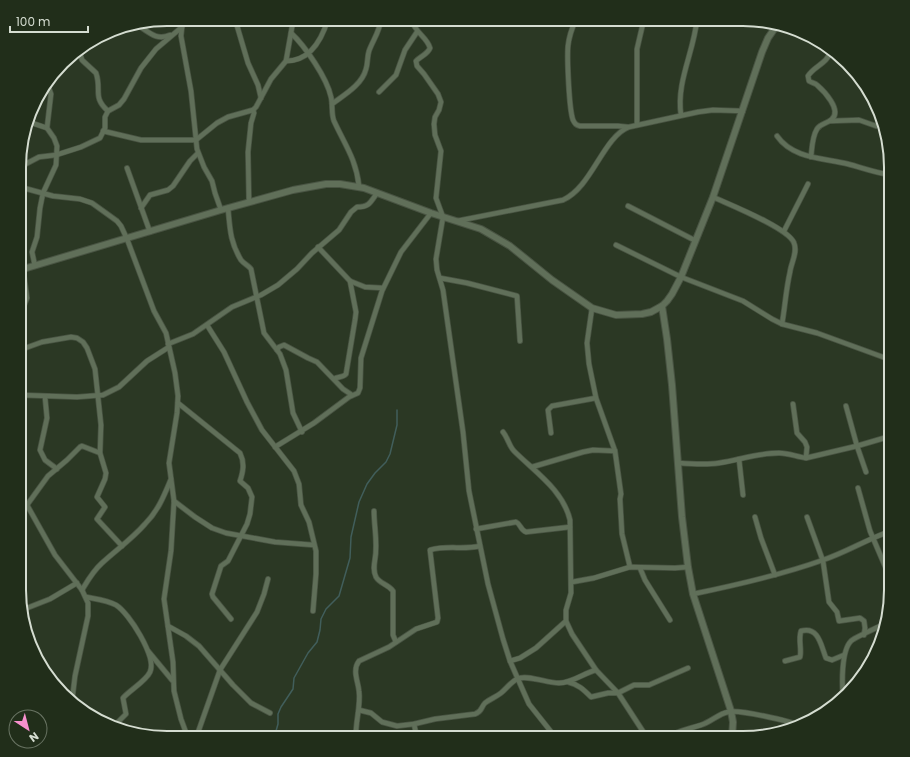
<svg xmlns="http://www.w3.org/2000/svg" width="910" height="757" viewBox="0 0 910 757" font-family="Poppins,sans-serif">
	<rect width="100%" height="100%" fill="#2b3824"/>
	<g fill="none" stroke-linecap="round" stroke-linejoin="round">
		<!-- stream -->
		<polyline stroke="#415e5b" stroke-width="1.5" points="274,738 278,724 278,714 281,707 293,689 294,678 308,653 317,642 320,630 321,619 326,609 339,596 350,558 351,537 359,502 367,484 375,473 386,462 390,454 397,425 397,410"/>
		<!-- street casing -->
		<g stroke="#495443" stroke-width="6">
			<g id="street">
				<polyline points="184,19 182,27 181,36 191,91 197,149 204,167 212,181 215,193 221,210"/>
				<polyline points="235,19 248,63 258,85 261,98"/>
				<path d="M411 19C415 33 427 37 430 48 428 54 421 56 416 61L417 66 424 74 438 94 441 102 439 110 435 117 434 124 435 135 441 151 436 198 443 217 436 259 437 270 443 290 463 432 469 491 488 584 503 639 510 661 525 695 529 704 556 738"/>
				<path d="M576 19C572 28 569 36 568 46 567 59 569 109 573 120 575 124 576 125 580 126H618L628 127"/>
				<path d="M136 24C149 32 156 41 170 35"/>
				<path d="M291 33C305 46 327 78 331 97 333 105 331 114 334 121 345 145 356 159 359 186"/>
				<path d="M79 50 82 60 96 73C102 90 92 97 108 111"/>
				<path d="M286 61C310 61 322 39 328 19"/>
				<polyline points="379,92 396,75 405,50 417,32"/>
				<path d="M332 104C344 95 362 85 366 69 368 63 367 57 369 51 373 40 380 31 381 19"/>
				<path d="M681 115C676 82 694 52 697 19"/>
				<polyline points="830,121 859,120 876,126 882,123"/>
				<polyline points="29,122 47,128"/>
				<polyline points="637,125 637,49 644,19"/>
				<polyline points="103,131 141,140 196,140 217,123 228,117 253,110 256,107 271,79 286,61 292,27 292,19"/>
				<path d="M777 136C793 159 824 158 848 164 863 168 876 173 891 175"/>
				<path d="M811 157C812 148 812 137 817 129 821 123 827 124 832 119 842 110 824 91 817 85 815 83 812 83 809 81L808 76C814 66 827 64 831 51"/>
				<polyline points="20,167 39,157 56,155 81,147 100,138 105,128 105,117 108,111 119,105 124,99 141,68 156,49 182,27"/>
				<polyline points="127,168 150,232"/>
				<polyline points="20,187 53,196 80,199 92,203 117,221 121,226 127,239 154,311 166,333 175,373 178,396 177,413 169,463 174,501 171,551 164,599 173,662 174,691 181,719 188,738"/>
				<path d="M713 197C728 204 789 228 794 243 798 252 791 263 790 272 786 289 785 307 782 324"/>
				<polyline points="249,202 248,152 251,123 254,113 253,110"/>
				<polyline points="628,206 696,241"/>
				<polyline points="141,208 150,195 168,190 173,186 190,161 198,153"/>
				<path d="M228 208C230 229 230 242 241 260 244 264 248 265 251 269L264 333 280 354 286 370 293 413 302 432"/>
				<path d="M457 221 563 200C592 187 603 137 629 127L698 112 713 110 743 111"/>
				<polyline points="784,231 808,184"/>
				<polyline points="616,245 681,277 743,301 772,319 782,324 817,333 891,360"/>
				<polyline points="318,247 350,281 365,287 383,288"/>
				<polyline points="35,266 32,252 37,237 40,208 43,193 56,165 57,146 54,138 47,128 51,94 47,83"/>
				<polyline points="440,278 467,283 517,296 520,341"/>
				<polyline points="592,308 587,343 589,364 596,398 615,451 621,494 620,499 622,534 630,567"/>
				<polyline points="20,315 27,298 23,269"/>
				<polyline points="207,325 224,352 247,402 262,430 294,471 299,484 301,505 309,522 316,551 316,574 313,611"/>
				<path d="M168 344 193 334 232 307 261 295 278 285 297 269 312 253 339 230 351 212 357 207C369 207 370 203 377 193"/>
				<polyline points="20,350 42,342 71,337 77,338 83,342 87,348 95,369 101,425 100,453 106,473 105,479 97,497 105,507 97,519 122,546"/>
				<polyline points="277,350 279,347 284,345 308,358 317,362 343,389 352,395"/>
				<path d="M334 379C338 376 343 378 346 374L355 320 356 312 350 281"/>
				<polyline points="20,395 77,397 103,395 119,387 147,361 169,347"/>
				<polyline points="45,397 47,418 40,450 45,460 57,469"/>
				<path d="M178 403 240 453C245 463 243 472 240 481L248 488 252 497 250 514 247 524 228 561 221 566 212 594 213 597 231 619"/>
				<polyline points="793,404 797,433 805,442 807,447 806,458"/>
				<polyline points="846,406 857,446 866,472"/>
				<path d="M503 432C508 438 509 446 514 451 535 472 563 490 570 520L571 593 566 610V621L536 648 520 658 510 661"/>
				<polyline points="551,433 548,410 552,406 596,398"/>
				<polyline points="275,447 314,423 349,397 358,393 360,388 361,358 382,291 401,252 431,213"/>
				<polyline points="739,459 743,495"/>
				<path d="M679 463C692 464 706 465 719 463 739 460 758 453 779 453 789 453 797 457 806 458L857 446 891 436"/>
				<polyline points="532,467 583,452 593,450 615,451"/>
				<polyline points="858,488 870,531 891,580"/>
				<polyline points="20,495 27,505 55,555 82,590 88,603 88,616 75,676 72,701"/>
				<polyline points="174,501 195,517 212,528 226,533 275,542 314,545"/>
				<polyline points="27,505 48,476 67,460 80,447 82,446 100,453"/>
				<path d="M374 511C374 527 378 543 375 559 374 565 373 571 376 577 380 584 388 584 393 591V635L396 642"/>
				<polyline points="755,517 761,538 775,575"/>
				<polyline points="807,517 823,561 829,602 837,612 839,621 860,618 864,621 865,628 864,635"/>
				<path d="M476 529 516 522C521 524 520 530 526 532L570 527"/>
				<polyline points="640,568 645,580 670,620"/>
				<polyline points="572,582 594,578 630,567 675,568 688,567"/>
				<path d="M82 590C88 580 93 571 102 563 116 550 132 539 145 524 158 511 164 496 171 479"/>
				<path d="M693 594C737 585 781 575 823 560 847 552 867 539 891 531"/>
				<path d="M86 597C96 599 107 600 116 605 129 613 157 657 150 672 146 681 130 690 123 698L126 714 113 727"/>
				<polyline points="22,610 50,599 77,583"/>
				<polyline points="566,621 572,634 596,670 618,693 644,733 652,738"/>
				<polyline points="168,626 186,636 199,646 233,685 251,703 270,713"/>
				<polyline points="148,651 172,680"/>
				<path d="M785 661 800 657C802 649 798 640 801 631 819 626 821 646 826 658L832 660 844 655"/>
				<path d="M568 682C578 684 584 690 591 697L608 693H618L634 685H649L688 668"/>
				<path d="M843 698C842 684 841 651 851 641 855 637 877 628 884 624"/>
				<path d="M359 710 371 713 382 722 397 726 414 724 435 719 475 714C482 712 481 707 485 703 490 699 496 697 501 693 506 689 511 682 517 679 526 674 547 683 559 683 572 683 584 673 596 670"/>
				<polyline points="414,724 417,738"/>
				<polyline points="621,737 621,738"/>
				<polyline points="196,738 220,670 257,612 264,594 268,579"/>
				<path d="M356 738C355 722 361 707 359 691 358 681 352 670 359 661L389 647 416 629 437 622 438 618 430 550C446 545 464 550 480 546"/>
				<path d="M666 738C677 731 689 729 701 725 711 722 718 714 728 712 738 709 790 721 801 726"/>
			</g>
		</g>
		<!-- secondary casing -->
		<g stroke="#495443" stroke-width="8">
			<g id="secondary">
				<polyline points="20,270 221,210 293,190 326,184 340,184 364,188 431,213 481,229 510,246 552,280 592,308 616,315 642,314 651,312 662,306 667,301 672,294 681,277 713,197 762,52 768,38 777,25"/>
				<polyline points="662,306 667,339 672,385 682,517 688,567 693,594 731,711 733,722 732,738"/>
			</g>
		</g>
		<!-- street -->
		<use href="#street" stroke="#606f59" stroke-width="4.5"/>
		<!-- secondary -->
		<use href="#secondary" stroke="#606f59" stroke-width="6"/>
	</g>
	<!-- crop -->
	<path d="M0 0H910V757H0ZM167 26H743A141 141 0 0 1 884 167V590A141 141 0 0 1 743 731H167A141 141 0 0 1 26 590V167A141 141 0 0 1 167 26Z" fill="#212e1a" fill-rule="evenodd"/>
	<path fill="none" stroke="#d5ddd1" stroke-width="2" d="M167 26H743A141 141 0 0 1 884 167V590A141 141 0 0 1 743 731H167A141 141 0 0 1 26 590V167A141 141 0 0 1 167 26Z"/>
	<!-- north arrow -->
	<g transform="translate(28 729) rotate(144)"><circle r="19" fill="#212e1a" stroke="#697463"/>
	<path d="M0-3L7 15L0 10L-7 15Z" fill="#f790ce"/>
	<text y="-6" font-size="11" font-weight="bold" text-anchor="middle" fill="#d5ddd1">N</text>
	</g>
	<!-- scale -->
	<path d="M10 26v6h78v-6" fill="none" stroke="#d5ddd1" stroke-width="2"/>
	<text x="16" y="26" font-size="12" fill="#d5ddd1" stroke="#212e1a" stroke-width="3" paint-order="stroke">100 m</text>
</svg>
